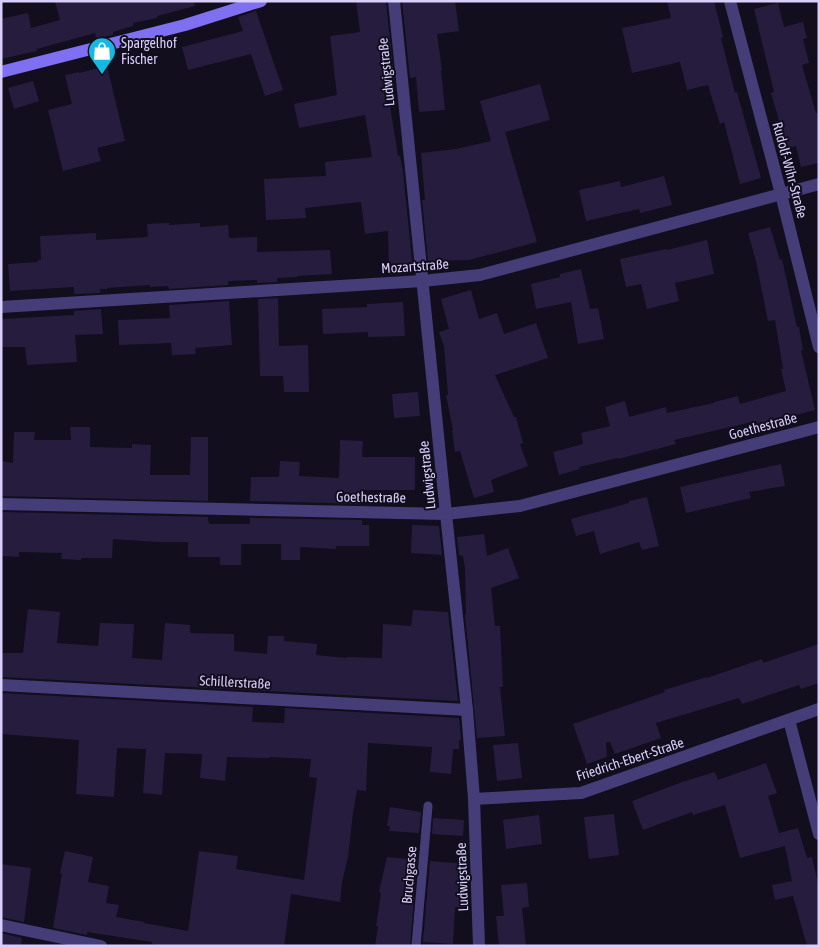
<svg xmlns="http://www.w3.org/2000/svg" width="820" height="947" viewBox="0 0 820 947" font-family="'Asap Condensed',sans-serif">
	<rect width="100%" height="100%" fill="#120e1e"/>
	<!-- building -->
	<g fill="#261c3d">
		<polygon points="55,1 194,1 195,6 157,16 157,18 133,23 133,26 113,32 113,35 96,38 95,33 37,49 37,51 1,59 1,19 28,13 31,28 60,20"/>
		<polygon points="356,1 386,1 394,80 386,81 398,156 400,156 403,171 412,261 412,269 389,270 388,231 365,234 361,202 305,208 306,218 266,220 264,179 326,176 325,162 372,157 365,115 299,128 294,104 337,95 330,36 360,32"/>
		<polygon points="402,1 455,1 459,31 437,34 442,70 441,70 445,110 419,112 416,77 410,78"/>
		<polygon points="667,1 714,1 723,37 721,38 735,93 737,92 745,121 761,178 740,184 724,122 720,124 708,85 687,90 680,62 632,73 622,28 671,18"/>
		<polygon points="778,3 784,27 803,22 807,38 803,39 809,63 802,65 816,113 819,112 819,163 801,167 796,146 784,149 779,128 781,127 771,93 774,92 754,9"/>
		<polygon points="256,11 283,90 265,96 251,54 188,70 182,47 243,31 238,17"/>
		<polygon points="107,66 125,141 97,148 101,161 63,171 48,110 72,104 65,75 79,72 79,73"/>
		<polygon points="33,81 39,101 14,109 8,88"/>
		<polygon points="540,84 550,120 505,132 537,242 469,260 428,261 422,200 425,200 421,153 456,149 491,141 480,101"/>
		<polygon points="664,176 672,205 640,213 639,209 586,221 579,190 620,181 621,187"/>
		<polygon points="169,223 169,225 200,223 200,227 228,225 229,238 257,237 257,252 330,250 332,274 297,276 297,277 277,278 277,282 257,283 257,280 228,281 228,285 169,289 168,286 150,287 150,285 107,288 107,289 100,289 100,293 74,294 74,287 10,291 8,264 38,262 38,260 41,260 40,236 96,233 96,240 148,237 147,224"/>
		<polygon points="770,227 780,260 782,259 797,327 799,327 803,350 801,350 815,410 792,416 792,415 757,425 756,421 674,440 676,444 618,459 618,458 579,467 580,469 559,475 553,452 583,444 581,433 610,426 605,407 625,401 629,417 666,407 667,413 714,403 714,402 738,396 740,404 786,391 781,369 783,369 775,320 768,321 756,261 748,233"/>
		<polygon points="707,240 714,274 675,283 679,301 647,309 641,284 626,287 620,259 666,249 667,250"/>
		<polygon points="581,269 590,309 598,308 604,339 578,344 571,302 536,309 531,284 560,277 560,274"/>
		<polygon points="471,290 479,319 497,313 504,334 536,323 548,358 495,375 514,417 516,417 523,443 520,444 528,466 491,480 494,492 474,498 460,451 455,452 452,430 453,430 446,395 448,395 444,346 439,332 449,329 441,299"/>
		<polygon points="278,298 279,346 308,345 309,392 284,392 283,376 260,376 258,299"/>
		<polygon points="229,301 232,345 195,348 196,354 172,355 171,343 119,345 118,320 170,318 169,305"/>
		<polygon points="403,302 405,336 368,337 368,332 323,334 322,309 367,307 367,304"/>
		<polygon points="101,309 103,334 75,335 77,362 27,365 25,347 1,347 1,319 74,315 74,311"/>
		<polygon points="418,392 420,416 394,418 392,394"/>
		<polygon points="70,427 90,427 90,447 132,448 132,444 151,445 150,475 190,475 191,437 208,437 208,501 1,496 1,461 13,463 14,432 35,432 34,440 71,440"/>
		<polygon points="340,440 363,441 362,457 415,457 415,490 362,490 362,504 250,501 251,477 279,477 280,461 300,462 299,476 339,478"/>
		<polygon points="781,464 785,486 749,492 751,498 686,513 680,487 758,469"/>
		<polygon points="647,497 659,546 642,550 639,542 600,554 594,531 576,536 571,519 629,503 629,501"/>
		<polygon points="1,512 208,517 208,522 209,522 209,524 250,524 250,518 362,520 362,525 369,525 369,546 336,546 336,549 300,547 300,560 281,560 281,544 241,544 241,565 220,565 220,557 188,557 188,542 157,542 113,539 112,558 81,558 81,560 61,559 62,553 19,552 19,557 1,556"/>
		<polygon points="412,525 439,526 442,555 411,553"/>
		<polygon points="484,534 487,556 508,548 519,578 491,588 495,626 500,626 503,687 500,687 505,736 477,738 465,614 466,614 465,568 463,556 459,555 457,537"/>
		<polygon points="28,609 60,612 57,643 98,646 100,623 134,624 132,658 162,660 165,623 190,625 190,633 234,634 234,651 267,654 268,636 284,636 284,641 317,644 316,655 347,658 347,657 382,658 383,624 411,626 413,610 448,612 458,701 1,677 1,653 23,653"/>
		<polygon points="819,644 819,683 801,689 799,685 742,704 739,698 656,723 661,738 615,754 610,742 606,743 607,757 587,764 573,724 665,692 664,690 707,677 707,678 762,659 763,663"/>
		<polygon points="1,693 253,707 252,722 284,723 285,708 459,718 461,740 459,740 459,749 453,749 451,774 430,772 432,747 368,743 366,791 357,790 353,813 348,857 342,882 340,902 291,894 284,946 160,946 152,944 152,942 87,932 87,935 53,928 62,874 60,873 65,851 93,857 88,882 109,886 106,903 119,905 116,917 144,922 144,923 188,931 199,851 238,856 236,869 304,880 317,778 309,777 311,759 269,757 269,758 227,757 225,781 200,778 202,754 165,753 162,795 143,793 146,749 117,748 114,797 76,794 79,740 1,734"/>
		<polygon points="518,743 522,778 497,781 493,745"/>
		<polygon points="766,763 777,793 768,796 779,833 798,828 807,858 812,857 819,888 819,946 807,946 793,896 775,900 772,885 792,881 785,846 740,858 725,805 693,815 692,812 643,830 632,801 682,782 715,772 718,780"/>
		<polygon points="390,807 421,812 419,833 389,831 390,826 387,826"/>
		<polygon points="614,814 619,855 589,859 584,817"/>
		<polygon points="539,815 542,844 506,849 503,820"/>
		<polygon points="433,818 464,820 463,836 432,834"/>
		<polygon points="387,857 417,860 410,946 375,946 378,926 376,926 381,893 379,892"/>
		<polygon points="430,861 467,864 464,908 455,907 453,944 423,942"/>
		<polygon points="1,864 31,868 24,922 1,917"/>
		<polygon points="527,883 529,907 522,908 526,945 499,946 496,916 504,916 501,885"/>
		<polygon points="1,933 22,938 21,946 1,946"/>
	</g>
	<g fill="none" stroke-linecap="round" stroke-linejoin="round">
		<!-- service -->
		<polyline stroke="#453d78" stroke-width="9" points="416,946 428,806"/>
		<!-- minor -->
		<g stroke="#453d78" stroke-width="12">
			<polyline points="394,1 446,514 467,710 474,799 479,946"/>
			<polyline points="730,1 781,194 819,347"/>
			<polyline points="1,307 422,281 480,275 819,184"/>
			<polyline points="1,504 446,514 520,506 819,427"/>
			<polyline points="1,685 467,710"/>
			<polyline points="789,720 819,834"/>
			<polyline points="474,799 581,793 819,709"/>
			<polyline points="1,925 101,946"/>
		</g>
		<!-- secondary -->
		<polyline stroke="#7f6ff1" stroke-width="12" points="1,72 185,25 261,1"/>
	</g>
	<!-- icons -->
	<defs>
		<g id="shop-pin" transform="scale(1.4375)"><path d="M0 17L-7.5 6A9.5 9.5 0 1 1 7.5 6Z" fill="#15b9e0" stroke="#120e1e"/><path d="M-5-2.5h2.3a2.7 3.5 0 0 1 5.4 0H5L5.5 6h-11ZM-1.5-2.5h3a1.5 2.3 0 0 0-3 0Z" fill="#fff"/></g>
	</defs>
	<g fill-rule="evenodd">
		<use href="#shop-pin" x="102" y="51"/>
	</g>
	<g text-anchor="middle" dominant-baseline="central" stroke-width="4" stroke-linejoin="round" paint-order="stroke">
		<!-- poi labels -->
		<g font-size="14" fill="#d8cffa" stroke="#120e1e" text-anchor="start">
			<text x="121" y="43">Spargelhof<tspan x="121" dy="16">Fischer</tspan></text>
		</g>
		<!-- street labels -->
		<g font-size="14" fill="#d8cffa" stroke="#120e1e">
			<text transform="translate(386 72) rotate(-96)">Ludwigstraße</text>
			<text transform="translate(790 170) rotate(75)">Rudolf-Wihr-Straße</text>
			<text transform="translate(415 266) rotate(-4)">Mozartstraße</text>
			<text transform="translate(763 426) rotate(-15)">Goethestraße</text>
			<text transform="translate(427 475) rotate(-96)">Ludwigstraße</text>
			<text transform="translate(371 497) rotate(1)">Goethestraße</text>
			<text transform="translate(235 682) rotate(3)">Schillerstraße</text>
			<text transform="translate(630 759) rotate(-18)">Friedrich-Ebert-Straße</text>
			<text transform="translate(409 875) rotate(-85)">Bruchgasse</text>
			<text transform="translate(462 877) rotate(-92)">Ludwigstraße</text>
		</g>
	</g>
	<!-- border -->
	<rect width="820" height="947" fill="none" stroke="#d8cffa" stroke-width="5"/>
</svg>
